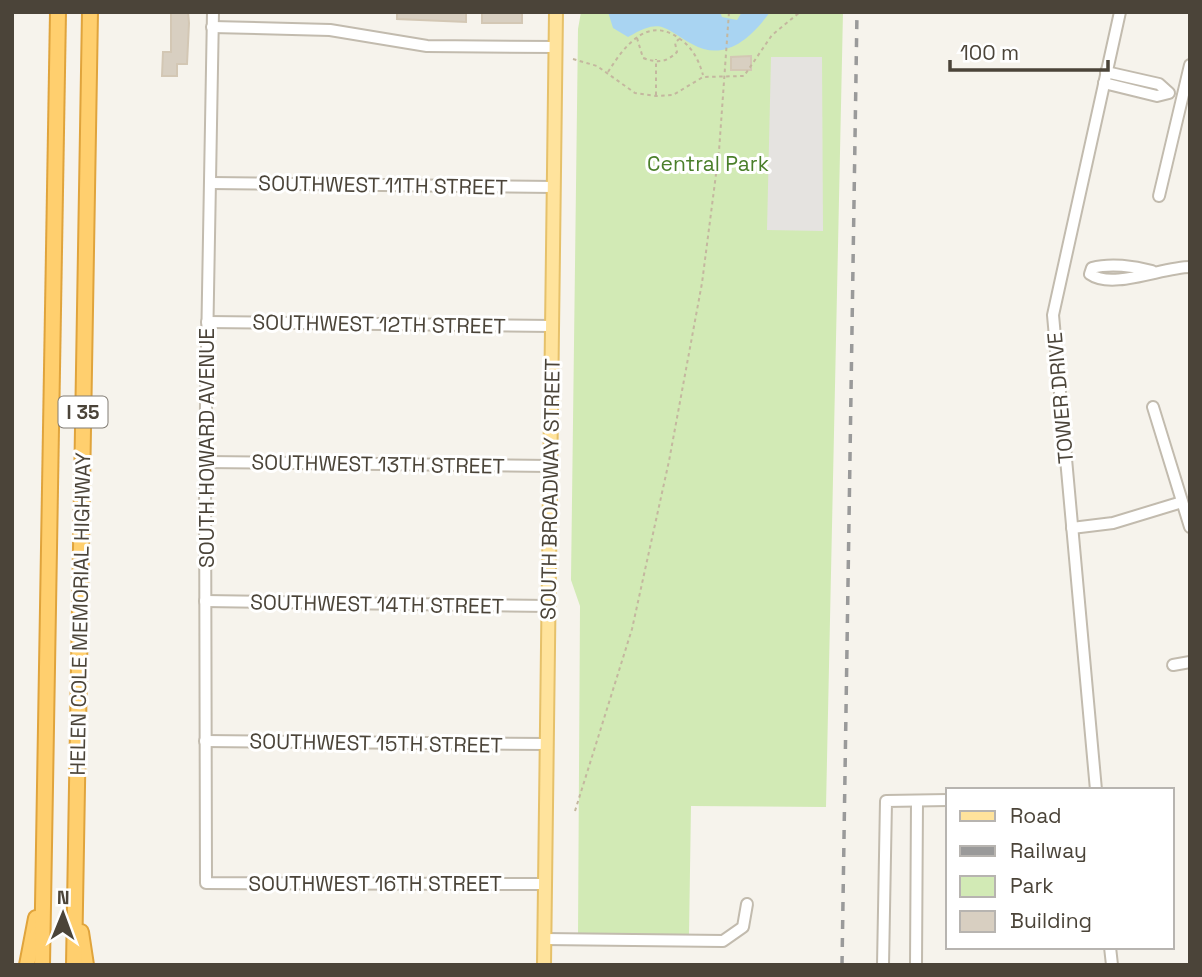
<svg xmlns="http://www.w3.org/2000/svg" width="1202" height="977" viewBox="0 0 1202 977" font-family="'Space Grotesk',sans-serif">
	<rect width="100%" height="100%" fill="#f6f3ec"/>
	<!-- green -->
	<polygon fill="#d2eab5" points="581,12 843,12 826,807 691,806 689,934 578,934 580,606 571,580 578,29"/>
	<!-- parking -->
	<polygon fill="#e5e3e0" points="771,57 822,57 823,231 767,230"/>
	<!-- water -->
	<path fill="#a9d4f2" d="M608 12H720L722 17 737 20 742 12H770C752 37 725 63 692 44 663 28 662 17 628 37L613 28Z"/>
	<!-- building -->
	<g fill="#d8cfc1" stroke="#d3c7b4" stroke-width="2">
		<polygon points="171,12 188,12 189,23 187,64 177,64 177,76 162,76 163,52 171,52"/>
		<polygon points="397,12 466,12 466,22 397,19"/>
		<rect x="482" y="12" width="40" height="11"/>
		<polygon points="751,56 751,70 731,70 731,57"/>
	</g>
	<g fill="none" stroke-linecap="round" stroke-linejoin="round">
		<!-- minor casing -->
		<g stroke="#c2bbae" stroke-width="14">
			<g id="minor">
				<polyline points="213,12 205,462 206,883 545,884"/>
				<polyline points="212,27 330,30 427,46 556,47"/>
				<polyline points="1104,83 1157,96 1169,93 1159,84 1106,72"/>
				<polyline points="211,183 554,187"/>
				<polyline points="1159,196 1190,65"/>
				<path d="M1152 271C1134 266 1110 263 1092 268L1090 274C1112 290 1163 267 1190 267"/>
				<polyline points="207,322 552,326"/>
				<polyline points="1153,407 1190,527"/>
				<polyline points="205,462 550,466"/>
				<polyline points="1072,528 1113,523 1182,502"/>
				<polyline points="205,601 549,606"/>
				<polyline points="1173,665 1190,662"/>
				<polyline points="205,741 547,744"/>
				<polyline points="1096,790 1053,315 1120,12"/>
				<polyline points="544,939 723,941 743,927 747,904"/>
				<polyline points="1110,947 1112,965"/>
				<polyline points="883,965 886,801 948,800"/>
				<polyline points="916,965 917,801"/>
			</g>
		</g>
		<!-- major casing -->
		<g stroke="#e6c16a" stroke-width="16">
			<polyline id="major" points="544,965 556,12"/>
		</g>
		<!-- highway casing -->
		<g stroke="#e0a43c" stroke-width="18">
			<g id="highway">
				<polyline points="81,932 86,965"/>
				<polyline points="27,965 36,918"/>
				<polyline points="42,965 58,12"/>
				<polyline points="74,965 90,12"/>
			</g>
		</g>
		<!-- path -->
		<g stroke="#c4b79f" stroke-width="2" stroke-dasharray="3.5 3.5" stroke-linecap="butt">
			<path d="M637 38 643 58C657 63 666 63 677 52L675 43 679 39"/>
			<polyline points="573,59 597,66 635,93 656,96 673,95 703,77 744,76 772,35 800,12"/>
			<path d="M608 72C625 45 648 15 680 39 693 48 699 61 703 75"/>
			<polyline points="656,95 656,59"/>
			<polyline points="575,811 632,629 669,461 702,283 719,151 729,12"/>
		</g>
		<!-- minor -->
		<use href="#minor" stroke="#fff" stroke-width="10"/>
		<!-- major -->
		<use href="#major" stroke="#ffe39c" stroke-width="12"/>
		<!-- highway -->
		<use href="#highway" stroke="#ffcf6e" stroke-width="14"/>
		<!-- rail -->
		<polyline stroke="#9a9a9a" stroke-width="3.5" stroke-dasharray="9 9" stroke-linecap="butt" points="842,965 857,12"/>
	</g>
	<g text-anchor="middle" dominant-baseline="central" stroke-width="6" stroke-linejoin="round" paint-order="stroke">
		<!-- shield labels -->
		<rect fill="#fff" stroke="#817c74" stroke-width="2" x="58.5" y="396.5" width="49" height="31" rx="5"/>
		<g font-size="19" font-weight="bold" fill="#4b4439">
			<text x="83" y="412">I 35</text>
		</g>
		<!-- park labels -->
		<g font-size="21" fill="#4a7f2a" stroke="#fff">
			<text x="708" y="163">Central Park</text>
		</g>
		<!-- street labels -->
		<g font-size="21" fill="#4b4439" stroke="#fff">
			<text transform="translate(383 185) rotate(1)">SOUTHWEST 11TH STREET</text>
			<text transform="translate(379 324) rotate(1)">SOUTHWEST 12TH STREET</text>
			<text transform="translate(1060 398) rotate(-95)">TOWER DRIVE</text>
			<text transform="translate(206 448) rotate(-90)">SOUTH HOWARD AVENUE</text>
			<text transform="translate(378 464) rotate(1)">SOUTHWEST 13TH STREET</text>
			<text transform="translate(550 489) rotate(-89)">SOUTH BROADWAY STREET</text>
			<text transform="translate(377 604) rotate(1)">SOUTHWEST 14TH STREET</text>
			<text transform="translate(80 614) rotate(-89)">HELEN COLE MEMORIAL HIGHWAY</text>
			<text transform="translate(376 743) rotate(1)">SOUTHWEST 15TH STREET</text>
			<text x="375" y="883">SOUTHWEST 16TH STREET</text>
		</g>
	</g>
	<!-- border -->
	<rect width="1202" height="977" fill="none" stroke="#4b4439" stroke-width="28"/>
	<!-- legend -->
	<rect x="946" y="788" width="228" height="161" fill="#ffffff" stroke="#b7b4b0" stroke-width="2"/>
	<rect x="960" y="811" width="35" height="10" fill="#ffe39c" stroke="#b7b4b0" stroke-width="2"/>
	<text x="1010" y="823" font-size="21" fill="#4b4439">Road</text>
	<rect x="960" y="846" width="35" height="10" fill="#9a9a9a" stroke="#b7b4b0" stroke-width="2"/>
	<text x="1010" y="858" font-size="21" fill="#4b4439">Railway</text>
	<rect x="960" y="876" width="35" height="21" fill="#d2eab5" stroke="#b7b4b0" stroke-width="2"/>
	<text x="1010" y="893" font-size="21" fill="#4b4439">Park</text>
	<rect x="960" y="911" width="35" height="21" fill="#d8cfc1" stroke="#b7b4b0" stroke-width="2"/>
	<text x="1010" y="928" font-size="21" fill="#4b4439">Building</text>
	<!-- north arrow -->
	<g transform="translate(63 914) rotate(1)" stroke="#ffffff" stroke-width="5" paint-order="stroke">
	<path d="M0-5L12 26L0 18L-12 26Z" fill="#4b4439"/>
	<text y="-10" font-size="19" font-weight="bold" text-anchor="middle" fill="#4b4439">N</text>
	</g>
	<!-- scale -->
	<path d="M950 60v10h158v-10" fill="none" stroke="#4b4439" stroke-width="3.5"/>
	<text x="960" y="60" font-size="21" fill="#4b4439" stroke="#ffffff" stroke-width="5" paint-order="stroke">100 m</text>
</svg>
